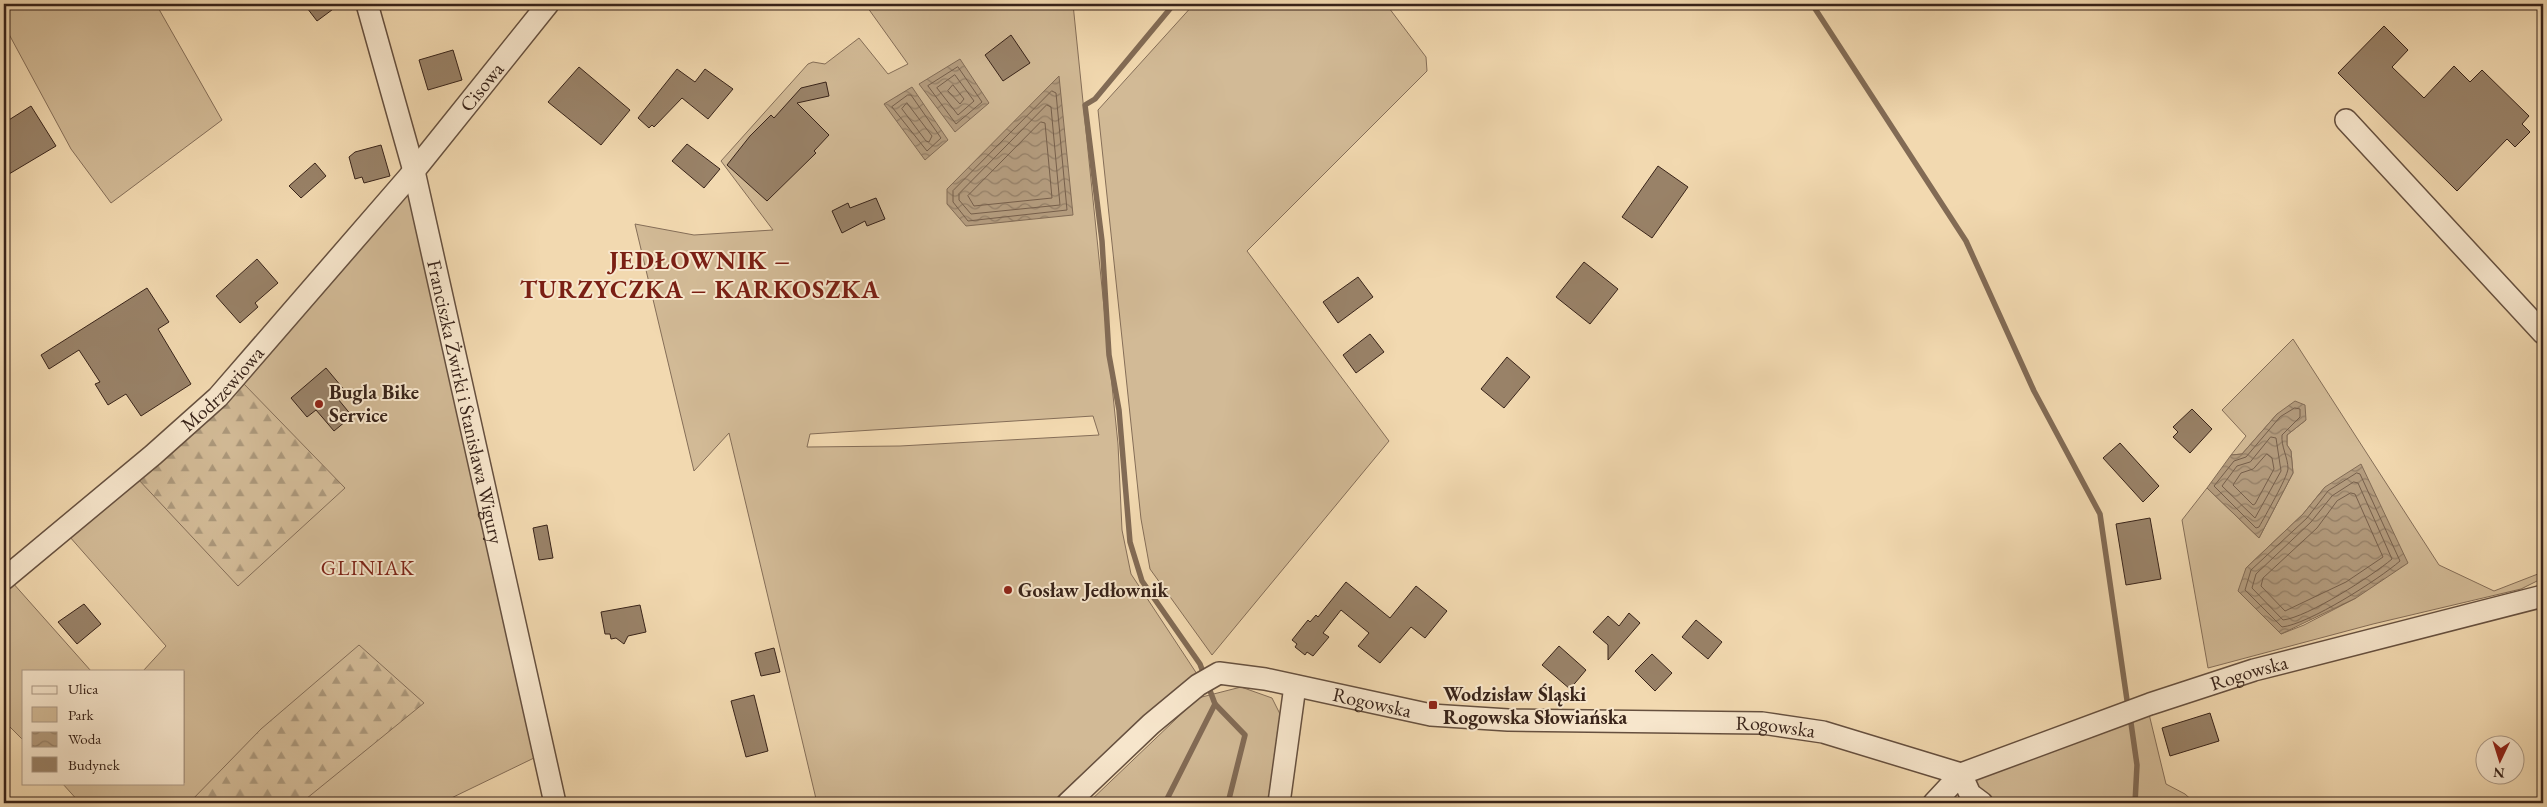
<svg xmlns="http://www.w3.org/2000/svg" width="2547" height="807" viewBox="0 0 2547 807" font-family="'EB Garamond',serif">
	<defs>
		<pattern id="forest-firs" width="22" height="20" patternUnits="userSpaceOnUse" patternTransform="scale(1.25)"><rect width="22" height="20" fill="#d2ba96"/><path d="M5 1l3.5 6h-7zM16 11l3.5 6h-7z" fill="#ab977a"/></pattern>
		<pattern id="water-waves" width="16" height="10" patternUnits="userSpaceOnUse" patternTransform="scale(1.25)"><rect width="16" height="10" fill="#b39b7d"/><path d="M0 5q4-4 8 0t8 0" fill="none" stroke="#937e66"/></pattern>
	</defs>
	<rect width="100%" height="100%" fill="#f2d9b0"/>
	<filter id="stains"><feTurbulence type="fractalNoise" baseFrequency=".004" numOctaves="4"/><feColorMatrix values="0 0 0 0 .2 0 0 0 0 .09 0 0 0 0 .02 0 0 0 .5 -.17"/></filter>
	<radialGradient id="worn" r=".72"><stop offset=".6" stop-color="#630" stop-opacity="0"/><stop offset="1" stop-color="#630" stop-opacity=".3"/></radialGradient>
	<!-- green -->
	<g fill="#d2ba96" stroke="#856e58" fill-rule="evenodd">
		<polygon points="4,4 156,4 222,120 111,203 71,149 4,25"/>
		<path d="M865 4H1073L1118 444 1122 530 1131 574 1197 674 1150 711 1051 803H817L729 433 694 471 635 224 694 235 773 230 721 161 808 64 813 62 825 64 859 38 888 74 908 64ZM1093 416 1099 435 900 446 807 447 810 434Z"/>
		<polygon points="1194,4 1386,4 1426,57 1427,71 1247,251 1389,441 1212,655 1150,569 1141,519 1098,110"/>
		<polygon points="409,189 534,758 441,803 80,803 62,783 184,783 184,671 143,671 166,646 69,536"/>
		<path d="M2293 339 2439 565 2494 591 2543 572 2539 580 2521 589 2373 624 2208 668 2182 520 2207 488 2259 538 2293 473 2291 451 2287 445V435L2306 420 2277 414 2242 454 2231 455 2246 436 2222 410ZM2325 487 2356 598 2304 625 2281 634 2246 568 2303 514Z"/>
		<polygon points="12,582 91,671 24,671 24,741 4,721 4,590"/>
		<polygon points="1241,687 1272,698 1281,716 1270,803 1088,803 1198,698"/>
		<polygon points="2149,714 2166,784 2185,794 2195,803 1994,803 1978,790 1972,779"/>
	</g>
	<!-- forest -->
	<g fill="url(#forest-firs)" stroke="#856e58">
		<polygon points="243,383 345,488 238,586 137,478"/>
		<polygon points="359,645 424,703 301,803 189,803 261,729"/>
	</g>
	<!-- water -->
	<g fill="url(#water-waves)" stroke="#826b55">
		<polygon points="960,59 989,103 955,132 919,84"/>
		<polygon points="1059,76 1073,215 966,226 947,204 947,189"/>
		<polygon points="912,87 948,140 925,160 884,104"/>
		<polygon points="2295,401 2305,405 2306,420 2287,435 2287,445 2291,451 2293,473 2259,538 2207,488 2231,455 2242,454 2277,414"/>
		<polygon points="2361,464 2408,563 2356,598 2281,634 2238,591 2246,568 2303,514 2325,487"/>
	</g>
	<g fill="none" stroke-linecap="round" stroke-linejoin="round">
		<!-- shore -->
		<g stroke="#765f4b" stroke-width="1">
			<polygon points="958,67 982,102 956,124 928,86"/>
			<polygon points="955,75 974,101 958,115 937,88"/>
			<polygon points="953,85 964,99 960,104 948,91"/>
			<polygon points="1052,91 1056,93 1067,210 968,221 953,202 953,191"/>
			<polygon points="908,95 911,95 941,138 927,151 892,107"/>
			<polygon points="907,103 932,136 929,142 926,141 902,109"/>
			<polygon points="1047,105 1051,107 1060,205 971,214 959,200 959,194"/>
			<polygon points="1041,122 1045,123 1052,198 974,206 968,196"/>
			<path d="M2295 408 2300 409V417L2282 435C2281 447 2288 457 2288 469 2287 478 2265 516 2259 527L2256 528 2214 486 2234 461 2246 457 2280 417Z"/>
			<polygon points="2271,437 2276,438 2281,471 2255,518 2222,486 2237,466 2250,462"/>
			<polygon points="2267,454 2272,458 2274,469 2255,504 2253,505 2233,485 2241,473 2253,469"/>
			<path d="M2357 473 2360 474 2400 561C2378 580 2309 624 2282 627L2245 590 2251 570 2307 518 2328 491Z"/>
			<path d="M2354 482 2358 483 2392 559C2372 576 2308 617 2283 620L2252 588 2256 574 2311 522 2332 496Z"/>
			<polygon points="2351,493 2355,494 2383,557 2346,582 2285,611 2261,586 2263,578 2317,528 2337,501"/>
		</g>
		<!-- stream -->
		<g stroke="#826b55" stroke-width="5.5">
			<polyline points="1812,4 1966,241 2034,391 2100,514 2128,707"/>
			<polyline points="1215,704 1245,735 1228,803"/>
			<polyline points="2130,716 2137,765 2135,803"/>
			<polyline points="1165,803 1215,704 1200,664 1142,581 1130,542 1119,410 1109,355 1102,241 1085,105 1095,99 1174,4"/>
		</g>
	</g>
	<!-- building -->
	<g fill="#998268" stroke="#382319">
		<polygon points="304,4 340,4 317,21"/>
		<polygon points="2384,26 2408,50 2392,67 2424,98 2454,66 2470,82 2482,70 2529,116 2522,124 2530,132 2515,147 2507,139 2457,191 2338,73"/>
		<polygon points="1011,35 1030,63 1003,81 985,55"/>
		<polygon points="453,50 462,80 428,90 419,60"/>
		<polygon points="579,67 630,110 601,145 548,102"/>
		<polygon points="677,69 695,82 705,69 733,89 708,119 682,98 654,127 652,125 649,128 638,118"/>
		<polygon points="826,82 829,96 797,103 829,135 814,151 816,153 767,201 727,165 750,136 771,115 774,118 801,88"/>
		<polygon points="31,106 56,146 4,177 4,123"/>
		<polygon points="687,144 720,169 704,188 672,161"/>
		<polygon points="381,145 390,176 364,183 362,177 355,179 349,157 355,152"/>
		<polygon points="315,163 326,176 301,198 289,186"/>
		<polygon points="1658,166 1688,187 1652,238 1622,217"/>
		<polygon points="876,198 885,219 867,226 865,221 842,233 832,211 848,203 850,208"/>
		<polygon points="257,259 278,283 255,303 258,307 240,323 216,296"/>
		<polygon points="1584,262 1618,289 1590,324 1556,297"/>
		<polygon points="1358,277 1373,297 1338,323 1323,302"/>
		<polygon points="147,288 169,322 158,329 191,384 141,416 126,394 108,405 95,384 100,382 79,350 49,369 41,355"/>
		<polygon points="1370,334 1384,352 1356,373 1343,355"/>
		<polygon points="1507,357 1530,377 1504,408 1481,389"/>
		<polygon points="326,368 346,392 338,399 352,416 334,431 316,410 307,417 291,398"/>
		<polygon points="2192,409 2212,429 2190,453 2173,437 2178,432 2173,427"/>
		<polygon points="2120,443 2159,486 2143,502 2103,458"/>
		<polygon points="2150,518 2161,579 2126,585 2116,524"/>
		<polygon points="547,525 553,558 539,560 533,528"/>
		<polygon points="1346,582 1390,618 1416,586 1447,611 1425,638 1411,627 1380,663 1358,646 1369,633 1341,610 1323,633 1329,637 1313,656 1307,652 1305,655 1295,647 1297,644 1292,640 1308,620 1310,622 1316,615 1318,617"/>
		<polygon points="84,604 101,624 77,644 58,622"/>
		<polygon points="640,605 646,632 628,636 624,644 616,638 611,639 610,634 605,634 601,612"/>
		<polygon points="1629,613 1640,623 1608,660 1608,645 1593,632 1608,616 1619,626"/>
		<polygon points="1696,620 1722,642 1708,659 1682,637"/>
		<polygon points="1559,646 1586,670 1570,689 1542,665"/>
		<polygon points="774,648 780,672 761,676 755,653"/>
		<polygon points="1652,654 1672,673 1655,691 1635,671"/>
		<polygon points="754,695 768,751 746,757 731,701"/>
		<polygon points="2210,713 2219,741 2170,756 2162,728"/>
	</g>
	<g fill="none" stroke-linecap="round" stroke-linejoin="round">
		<!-- minor casing -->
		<g stroke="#66503f" stroke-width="24">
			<g id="minor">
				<path id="s1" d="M367 4 414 171 555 803"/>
				<polyline points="2346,120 2543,333"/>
				<path id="s2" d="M4 579 153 455 218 397 414 171 548 4"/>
				<path id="s3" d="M1068 803 1151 724 1198 685 1219 673 1265 679 1431 715 1508 720 1762 723 1823 732 1961 774 1970 794 1982 803"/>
				<polyline points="1279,803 1295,686"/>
				<path id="s4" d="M1934 803 1961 774 2150 704 2254 670 2543 596"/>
			</g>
		</g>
		<!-- minor -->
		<use href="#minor" stroke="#f7e6cc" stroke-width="21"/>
	</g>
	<!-- markers -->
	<g fill="#8f2418" stroke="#f7e6cc" stroke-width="2">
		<circle cx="319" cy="404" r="5"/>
		<circle cx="1008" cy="590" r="5"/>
		<rect x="1428" y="700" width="10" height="10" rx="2.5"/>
	</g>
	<g text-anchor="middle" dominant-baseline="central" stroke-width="4" stroke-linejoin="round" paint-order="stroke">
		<!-- street labels -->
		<g font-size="20" fill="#382319" stroke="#f7e6cc">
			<text stroke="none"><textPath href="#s2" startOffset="688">Cisowa</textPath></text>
			<text stroke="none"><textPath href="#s2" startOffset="290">Modrzewiowa</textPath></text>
			<text stroke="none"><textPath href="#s1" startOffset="410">Franciszka Żwirki i Stanisława Wigury</textPath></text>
			<text stroke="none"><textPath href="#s4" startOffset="345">Rogowska</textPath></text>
			<text stroke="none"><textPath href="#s3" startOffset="356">Rogowska</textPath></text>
			<text stroke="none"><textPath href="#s3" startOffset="761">Rogowska</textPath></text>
		</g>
		<!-- poi labels -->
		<g font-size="20" font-weight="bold" fill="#382319" stroke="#f7e6cc" text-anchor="start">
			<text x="329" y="392">Bugla Bike<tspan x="329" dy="23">Service</tspan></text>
			<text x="1018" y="590">Gosław Jedłownik</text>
			<text x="1443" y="694">Wodzisław Śląski<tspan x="1443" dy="23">Rogowska Słowiańska</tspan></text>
		</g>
		<!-- neighbourhood labels -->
		<g font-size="21" letter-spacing="1" fill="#7a1f14" stroke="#f7e6cc">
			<text x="368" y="567">GLINIAK</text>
		</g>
		<!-- district labels -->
		<g font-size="25" font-weight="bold" letter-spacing="1" fill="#7a1f14" stroke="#f7e6cc">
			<text x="700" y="260">JEDŁOWNIK –<tspan x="700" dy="29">TURZYCZKA – KARKOSZKA</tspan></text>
		</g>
	</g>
	<!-- margin -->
	<rect width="2547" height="807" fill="none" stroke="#f2d9b0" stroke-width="20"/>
	<rect x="5" y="5" width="2537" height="797" fill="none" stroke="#382319" stroke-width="2.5"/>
	<rect x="10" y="10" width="2527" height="787" fill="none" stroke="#382319"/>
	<!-- legend -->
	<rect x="22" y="670" width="162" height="115" fill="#f7e6cc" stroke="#ab9884"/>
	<rect x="32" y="686" width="25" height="8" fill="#f7e6cc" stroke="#ab9884"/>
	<text x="68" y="694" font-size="15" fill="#382319">Ulica</text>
	<rect x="32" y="707" width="25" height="15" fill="#d2ba96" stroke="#ab9884"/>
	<text x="68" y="720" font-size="15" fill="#382319">Park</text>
	<rect x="32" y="732" width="25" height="15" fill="url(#water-waves)" stroke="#ab9884"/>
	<text x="68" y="744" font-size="15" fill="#382319">Woda</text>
	<rect x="32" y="757" width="25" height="15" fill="#998268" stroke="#ab9884"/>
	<text x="68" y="770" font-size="15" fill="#382319">Budynek</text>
	<!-- north arrow -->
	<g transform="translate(2500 760) rotate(184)"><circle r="24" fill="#f7e6cc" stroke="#ab9884"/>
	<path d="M0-4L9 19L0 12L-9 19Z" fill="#8f2418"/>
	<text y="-8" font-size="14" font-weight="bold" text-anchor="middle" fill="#382319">N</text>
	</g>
	<rect width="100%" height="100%" filter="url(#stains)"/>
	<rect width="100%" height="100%" fill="url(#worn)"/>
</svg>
